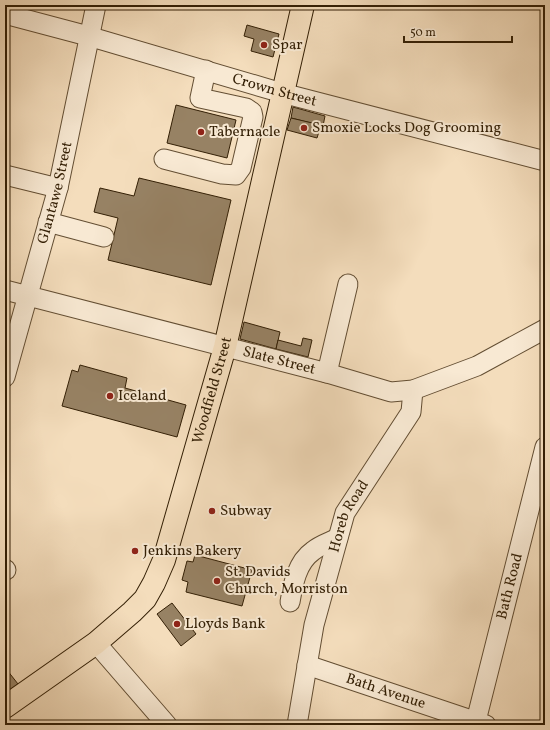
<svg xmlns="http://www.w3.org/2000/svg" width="550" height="730" viewBox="0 0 550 730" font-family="Vollkorn,serif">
	<rect width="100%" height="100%" fill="#f4ddbc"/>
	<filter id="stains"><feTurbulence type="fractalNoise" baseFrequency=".005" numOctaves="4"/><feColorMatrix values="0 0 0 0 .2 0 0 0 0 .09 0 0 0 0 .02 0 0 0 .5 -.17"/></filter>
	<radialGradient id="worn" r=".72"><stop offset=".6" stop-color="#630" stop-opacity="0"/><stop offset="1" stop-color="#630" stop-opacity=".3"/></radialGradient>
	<!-- building -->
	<g fill="#978264" stroke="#331f05">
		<polygon points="247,25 279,34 273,57 251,51 254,39 244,36"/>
		<polygon points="176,105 236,120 227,158 167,143"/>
		<polygon points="293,107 325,116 323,126 291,118"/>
		<polygon points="291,118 321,125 317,138 287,130"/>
		<polygon points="139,178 231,200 211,285 108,260 118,218 94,212 100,188 134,196"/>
		<polygon points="244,322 280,332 276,349 240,339"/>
		<polygon points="303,338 312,340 308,357 276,349 278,340 301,346"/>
		<polygon points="80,365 127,378 125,388 186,405 177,437 62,406 72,370 78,372"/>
		<polygon points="195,555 252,570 242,606 186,592 188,582 182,580 187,561 193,562"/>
		<polygon points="172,603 196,634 181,646 157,614"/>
		<polygon points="7,670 18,684 5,694 5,671"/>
	</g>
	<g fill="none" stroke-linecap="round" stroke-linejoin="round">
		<!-- minor casing -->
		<g stroke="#634e33" stroke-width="21">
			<g id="minor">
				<path id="s1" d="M5 14 88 36 282 93 545 161"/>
				<polyline points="164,159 222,174 236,175 241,168 253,117 252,112 246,108 200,98 206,70"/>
				<polyline points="5,175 58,188"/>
				<polyline points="48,222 104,237"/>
				<path id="s2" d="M5 290 327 373 391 392 413 390 477 366 545 329"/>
				<polyline points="327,373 348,284"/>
				<path id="s3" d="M5 377 58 188 96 5"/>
				<polyline points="5,569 6,570"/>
				<path d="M290 602C293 584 297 562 313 551 320 545 330 542 338 538"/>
				<polyline points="96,643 167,725"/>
				<path id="s4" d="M307 665 486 725"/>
				<path id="s5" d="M297 725 314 625 345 513 411 412 413 390"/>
				<path id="s6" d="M475 725 545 447"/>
			</g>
		</g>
		<!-- major casing -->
		<g stroke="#331f05" stroke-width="24">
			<g id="major">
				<path id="s7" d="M5 707 96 643 132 612 145 599 154 583 164 560 225 347 303 5"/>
			</g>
		</g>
		<!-- minor -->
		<use href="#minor" stroke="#f8e9d3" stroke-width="19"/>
		<!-- major -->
		<use href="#major" stroke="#f4ddbc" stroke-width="22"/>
	</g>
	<!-- markers -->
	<g fill="#8f2418" stroke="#f8e9d3" stroke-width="1.5">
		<circle cx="264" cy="45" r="4"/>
		<circle cx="304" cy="128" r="4"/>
		<circle cx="201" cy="132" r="4"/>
		<circle cx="110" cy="396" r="4"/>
		<circle cx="212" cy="511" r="4"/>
		<circle cx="135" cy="551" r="4"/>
		<circle cx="217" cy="581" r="4"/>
		<circle cx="177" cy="624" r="4"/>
	</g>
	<g text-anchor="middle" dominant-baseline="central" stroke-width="4" stroke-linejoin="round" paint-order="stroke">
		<!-- poi labels -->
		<g font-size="15" fill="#331f05" stroke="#f8e9d3" text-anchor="start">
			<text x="272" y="45">Spar</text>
			<text x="312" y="128">Smoxie Locks Dog Grooming</text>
			<text x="209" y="132">Tabernacle</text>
			<text x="118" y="396">Iceland</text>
			<text x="220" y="511">Subway</text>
			<text x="143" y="551">Jenkins Bakery</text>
			<text x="225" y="572">St. Davids<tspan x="225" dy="17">Church, Morriston</tspan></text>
			<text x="185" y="624">Lloyds Bank</text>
		</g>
		<!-- street labels -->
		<g font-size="15" fill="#331f05" stroke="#f8e9d3">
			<text stroke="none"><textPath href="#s1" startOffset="280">Crown Street</textPath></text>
			<text stroke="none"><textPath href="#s3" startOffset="191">Glantawe Street</textPath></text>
			<text stroke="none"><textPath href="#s2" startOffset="283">Slate Street</textPath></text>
			<text stroke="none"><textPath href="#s7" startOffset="397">Woodfield Street</textPath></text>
			<text stroke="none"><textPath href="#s5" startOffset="216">Horeb Road</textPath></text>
			<text stroke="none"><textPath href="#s6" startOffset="143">Bath Road</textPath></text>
			<text stroke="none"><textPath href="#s4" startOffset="83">Bath Avenue</textPath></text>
		</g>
	</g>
	<!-- margin -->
	<rect width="550" height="730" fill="none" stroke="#f4ddbc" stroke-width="20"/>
	<rect x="6" y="6" width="538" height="718" fill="none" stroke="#331f05" stroke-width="2"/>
	<rect x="10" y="10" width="530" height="710" fill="none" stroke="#331f05"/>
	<!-- scale -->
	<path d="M404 36v6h108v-6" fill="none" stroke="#331f05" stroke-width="2"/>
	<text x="410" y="36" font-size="12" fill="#331f05" stroke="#f8e9d3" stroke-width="3" paint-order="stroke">50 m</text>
	<rect width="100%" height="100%" filter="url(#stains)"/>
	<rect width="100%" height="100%" fill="url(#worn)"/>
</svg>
